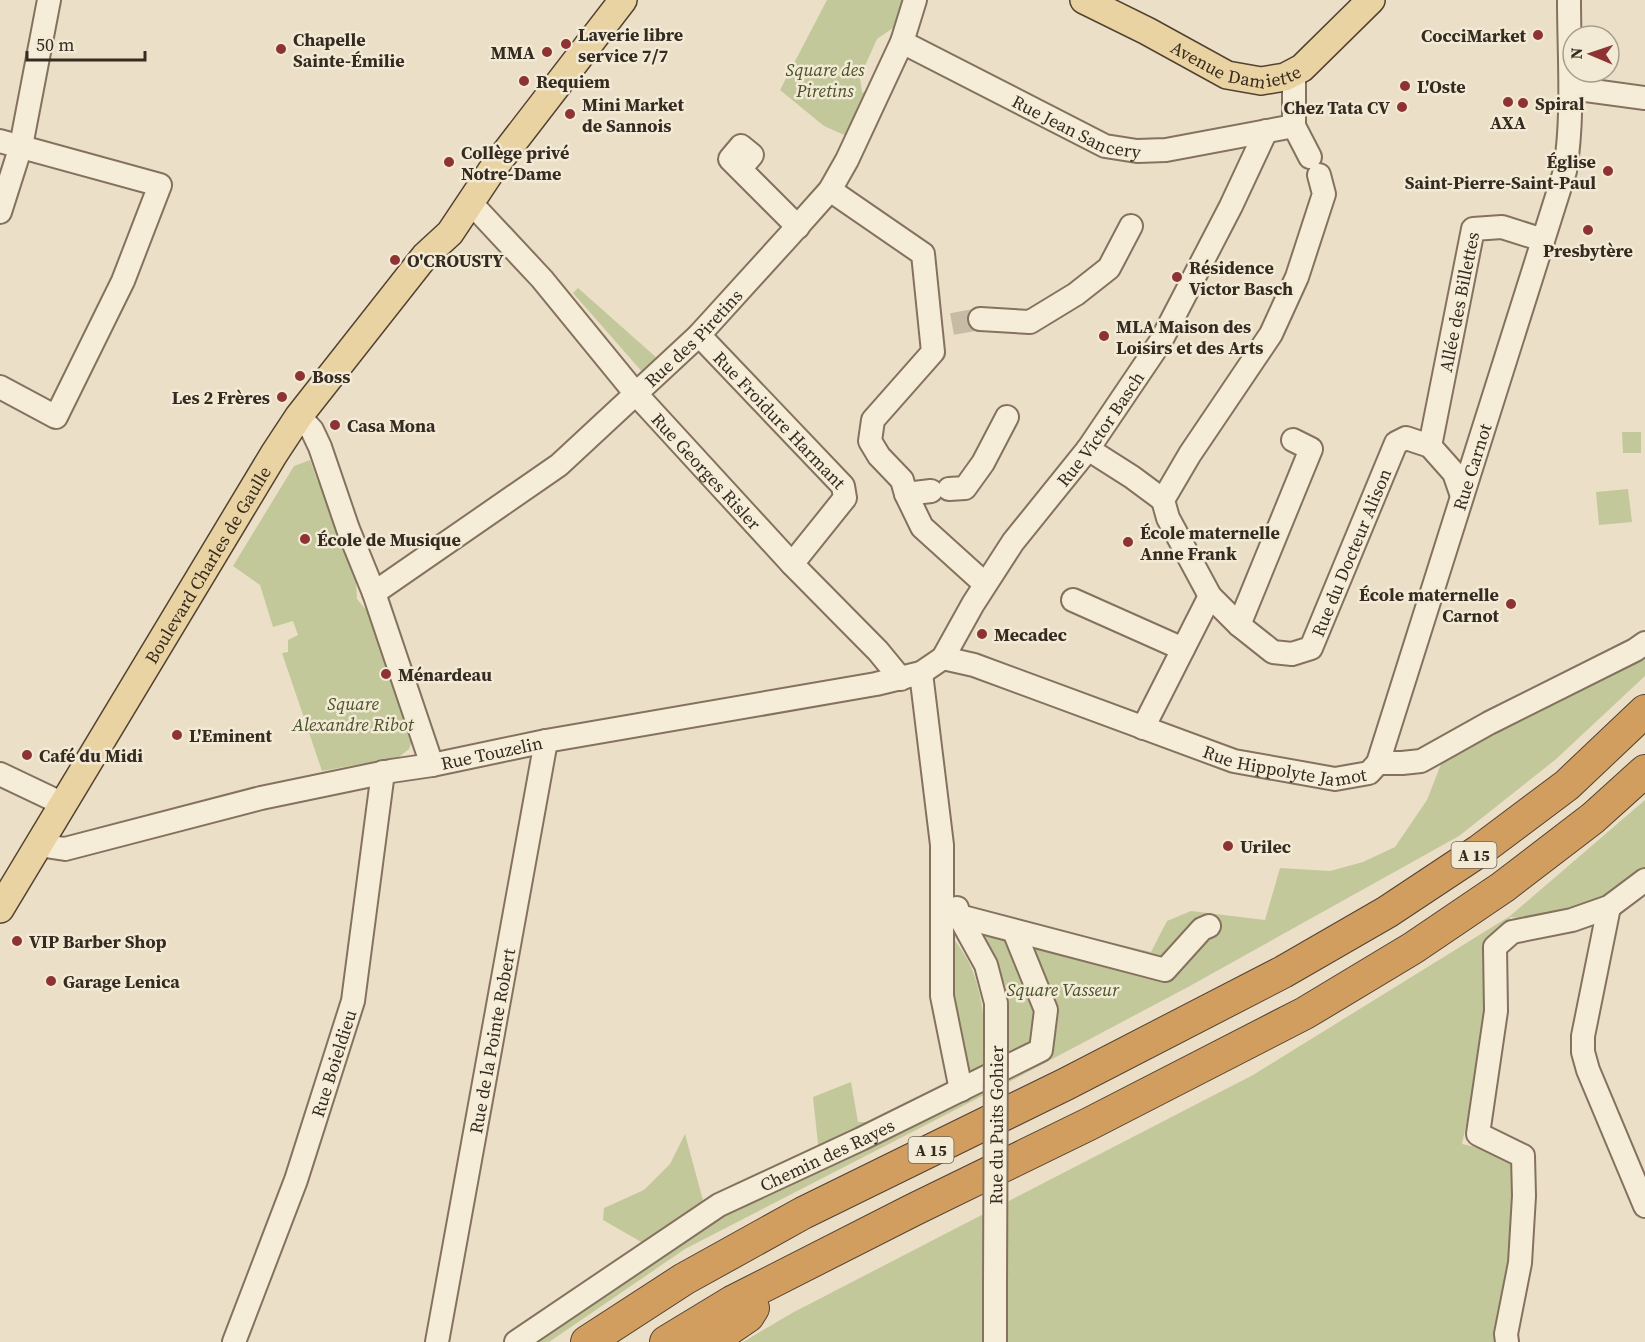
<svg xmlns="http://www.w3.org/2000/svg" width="1645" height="1342" viewBox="0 0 1645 1342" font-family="'Source Serif 4',serif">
	<rect width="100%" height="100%" fill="#ebdfc7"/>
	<!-- green -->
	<g fill="#c3c89b">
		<polygon points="827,0 903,0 893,28 877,39 860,77 862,93 870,88 849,137 824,126 780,90"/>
		<polygon points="578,288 658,359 644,374 573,293"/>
		<polygon points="1622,432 1641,432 1641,453 1623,453"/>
		<polygon points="310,460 318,482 322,487 356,582 357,599 367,611 413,738 409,749 399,757 322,771 282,653 288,652 288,640 298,635 293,621 273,627 260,585 233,566 294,466"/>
		<polygon points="1628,489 1632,522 1599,525 1596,492"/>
		<polygon points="1645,652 1645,676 1555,760 1459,836 1188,987 1009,1082 1006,987 982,931 982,911 1151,952 1167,921 1191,911 1265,920 1280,868 1330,871 1363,862 1395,847 1427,800 1443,759"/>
		<polygon points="1645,800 1645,881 1597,927 1510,917 1462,1144 1520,1157 1514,1342 743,1342 792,1313 1253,1075 1510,916"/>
		<path d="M947 929C955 941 966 955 972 969 987 1008 987 1053 986 1094L685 1249 549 1342H513L657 1251 603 1220 604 1208 644 1190 670 1164 685 1134 707 1215 819 1153 813 1097 851 1082 858 1122H891L959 1082Z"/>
	</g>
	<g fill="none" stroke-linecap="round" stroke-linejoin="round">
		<!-- minor-tunnel -->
		<polyline stroke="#c7bba6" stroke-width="22" stroke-dasharray="22 11" stroke-linecap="butt" points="952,324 980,319"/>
		<!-- minor casing -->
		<g stroke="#85725e" stroke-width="26">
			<g id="minor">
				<path id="s1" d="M902 42 1105 146 1137 151 1166 150 1294 126V73"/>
				<polyline points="1571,88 1645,98"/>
				<polyline points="1294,126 1310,157"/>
				<polyline points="0,141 160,185 123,281 56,417 0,387"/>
				<polyline points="740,169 752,155 741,146 730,159 798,227"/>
				<path id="s2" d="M1319 175 1324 194 1297 277 1271 334 1190 454 1163 500 1168 518 1210 596 1239 625 1273 652 1292 654 1311 648 1396 443 1406 438 1430 446 1454 473 1462 496"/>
				<polyline points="830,190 923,254 933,352 873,420 870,441 879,456 902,480 906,494 922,527 985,584"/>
				<path id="s3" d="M471 203 542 279 636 394 792 564 878 651 901 679"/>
				<polyline points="0,212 21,146 49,0"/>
				<polyline points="980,319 1030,322 1076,294 1109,268 1131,226"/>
				<path id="s4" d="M699 335 843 486 845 498 792 564"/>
				<polyline points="299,416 312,430 320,447 348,529 374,593 432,765"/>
				<path id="s5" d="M1430 446 1473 229 1502 227 1543 240"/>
				<polyline points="1088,449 1132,477 1163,500"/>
				<polyline points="949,489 965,488 983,463 1007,417"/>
				<polyline points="906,494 931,491"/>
				<path id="s6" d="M374 593 559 465 699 335 789 236 830 190 847 160 902 42 915 0"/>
				<polyline points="1073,600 1183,649"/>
				<polyline points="1239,625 1311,449 1293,440"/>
				<path id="s7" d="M943 658 974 665 1234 761 1335 779 1369 773 1378 763 1565 171C1574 114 1569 58 1569 0"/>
				<polyline points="921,673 942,845 942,996 961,1090"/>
				<polyline points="1143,728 1210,596"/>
				<polyline points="1378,763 1402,763 1421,761 1489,723 1635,650 1645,643"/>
				<polyline points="0,774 63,804"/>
				<path id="s8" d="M39 845 65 849 261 798 391 771 432 765 546 741 876 684 921 673 943 658 973 604 1013 542 1088 449 1161 341 1231 206 1266 131"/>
				<polyline points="1609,907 1583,1036 1583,1052 1588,1070 1645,1206"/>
				<polyline points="957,908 959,916 986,965 996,1003 996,1045"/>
				<polyline points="959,916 1165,970 1202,929 1209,926"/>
				<polyline points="995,1285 995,1342"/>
				<path id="s9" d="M234 1342 296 1180 353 1001 383 772"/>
				<path id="s10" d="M437 1342 546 741"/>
				<path id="s11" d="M516 1342 719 1205 861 1139 1041 1050 1046 1010 1014 931"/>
				<polyline points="1507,1342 1506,1334 1520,1263 1524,1196 1523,1156 1478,1134 1496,1011 1495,947 1512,932 1572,920 1609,907 1645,880"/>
			</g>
		</g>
		<!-- major casing -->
		<g stroke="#534131" stroke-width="30">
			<g id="major">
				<path id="s12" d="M1084 0 1147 31 1227 75 1261 81 1285 77 1302 68 1371 0"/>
				<path id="s13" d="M0 909 274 454 299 416 425 256 450 233 492 170 623 0"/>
			</g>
		</g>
		<!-- highway casing -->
		<g stroke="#534131" stroke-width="34">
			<g id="highway">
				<polyline points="587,1342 684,1279 803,1213 1066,1084 1283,972 1387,912 1479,851 1567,785 1645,711"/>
				<polyline points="666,1342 732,1302 913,1210 1089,1124 1305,1013 1413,948 1503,887 1593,818 1645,771"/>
				<polyline points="710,1342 748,1316 753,1308"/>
			</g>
		</g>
		<!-- minor -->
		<use href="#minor" stroke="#f6edd9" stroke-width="22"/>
		<!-- major -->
		<use href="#major" stroke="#ead3a2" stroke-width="27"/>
		<!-- highway -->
		<use href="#highway" stroke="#d29e5f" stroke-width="32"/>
		<!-- minor-bridge casing -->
		<g stroke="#85725e" stroke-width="26" stroke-linecap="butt">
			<g id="minor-bridge">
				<path id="s14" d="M995 1285 996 1045"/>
			</g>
		</g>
		<!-- minor-bridge -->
		<use href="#minor-bridge" stroke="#f6edd9" stroke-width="22"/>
	</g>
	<!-- markers -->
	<g fill="#8e3334" stroke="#f3ead6" stroke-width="2">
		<circle cx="1538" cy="35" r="6"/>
		<circle cx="566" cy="44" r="6"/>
		<circle cx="281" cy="49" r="6"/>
		<circle cx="547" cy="52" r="6"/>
		<circle cx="524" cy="81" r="6"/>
		<circle cx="1405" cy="86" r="6"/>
		<circle cx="1508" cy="102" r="6"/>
		<circle cx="1523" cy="103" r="6"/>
		<circle cx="1402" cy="107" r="6"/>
		<circle cx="570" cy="114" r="6"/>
		<circle cx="449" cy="162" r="6"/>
		<circle cx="1608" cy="171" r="6"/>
		<circle cx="1588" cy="230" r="6"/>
		<circle cx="395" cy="260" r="6"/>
		<circle cx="1177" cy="277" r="6"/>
		<circle cx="1104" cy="336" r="6"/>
		<circle cx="300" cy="376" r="6"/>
		<circle cx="282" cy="397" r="6"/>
		<circle cx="335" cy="425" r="6"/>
		<circle cx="305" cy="539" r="6"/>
		<circle cx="1128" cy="542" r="6"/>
		<circle cx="1511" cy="604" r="6"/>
		<circle cx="982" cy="634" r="6"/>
		<circle cx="386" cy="674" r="6"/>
		<circle cx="177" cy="735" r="6"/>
		<circle cx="27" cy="755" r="6"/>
		<circle cx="1228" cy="846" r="6"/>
		<circle cx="17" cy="941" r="6"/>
		<circle cx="51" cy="981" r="6"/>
	</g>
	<g text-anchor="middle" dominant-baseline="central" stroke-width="5" stroke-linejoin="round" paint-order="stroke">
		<!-- shield labels -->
		<g fill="#f3ead6" stroke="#6f6457" stroke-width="1.5">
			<rect x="1451.5" y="842" width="45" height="26" rx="4.5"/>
			<rect x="908.5" y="1137" width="45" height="26" rx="4.5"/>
		</g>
		<g font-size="16" font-weight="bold" fill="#362b20">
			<text x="1474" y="855">A 15</text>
			<text x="931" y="1150">A 15</text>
		</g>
		<!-- poi labels -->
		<g font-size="18" font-weight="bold" fill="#362b20" stroke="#f3ead6" text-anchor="start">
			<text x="578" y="34">Laverie libre<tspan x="578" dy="21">service 7/7</tspan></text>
			<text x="1526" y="35" text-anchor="end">CocciMarket</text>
			<text x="293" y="39">Chapelle<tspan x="293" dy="21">Sainte-Émilie</tspan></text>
			<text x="535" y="52" text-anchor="end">MMA</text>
			<text x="536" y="81">Requiem</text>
			<text x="1417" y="86">L'Oste</text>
			<text x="1535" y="103">Spiral</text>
			<text x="582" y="104">Mini Market<tspan x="582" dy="21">de Sannois</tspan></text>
			<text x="1390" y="107" text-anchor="end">Chez Tata CV</text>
			<text x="1508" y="122" text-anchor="middle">AXA</text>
			<text x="461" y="152">Collège privé<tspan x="461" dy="21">Notre-Dame</tspan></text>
			<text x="1596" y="161" text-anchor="end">Église<tspan x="1596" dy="21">Saint-Pierre-Saint-Paul</tspan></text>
			<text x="1588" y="250" text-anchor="middle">Presbytère</text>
			<text x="407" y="260">O'CROUSTY</text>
			<text x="1189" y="267">Résidence<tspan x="1189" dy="21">Victor Basch</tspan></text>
			<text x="1116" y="326">MLA Maison des<tspan x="1116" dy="21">Loisirs et des Arts</tspan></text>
			<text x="312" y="376">Boss</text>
			<text x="270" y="397" text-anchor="end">Les 2 Frères</text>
			<text x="347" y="425">Casa Mona</text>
			<text x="1140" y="532">École maternelle<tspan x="1140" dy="21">Anne Frank</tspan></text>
			<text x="317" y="539">École de Musique</text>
			<text x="1499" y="594" text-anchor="end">École maternelle<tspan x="1499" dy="21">Carnot</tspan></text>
			<text x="994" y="634">Mecadec</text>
			<text x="398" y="674">Ménardeau</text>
			<text x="189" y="735">L'Eminent</text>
			<text x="39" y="755">Café du Midi</text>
			<text x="1240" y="846">Urilec</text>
			<text x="29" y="941">VIP Barber Shop</text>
			<text x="63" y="981">Garage Lenica</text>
		</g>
		<!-- street labels -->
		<g font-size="18" fill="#362b20" stroke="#f3ead6">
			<text stroke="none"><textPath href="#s12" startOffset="168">Avenue Damiette</textPath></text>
			<text stroke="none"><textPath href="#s1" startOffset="195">Rue Jean Sancery</textPath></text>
			<text stroke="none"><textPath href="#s5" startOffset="147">Allée des Billettes</textPath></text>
			<text stroke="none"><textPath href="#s6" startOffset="410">Rue des Piretins</textPath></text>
			<text stroke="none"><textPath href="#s4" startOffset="117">Rue Froidure Harmant</textPath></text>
			<text stroke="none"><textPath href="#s8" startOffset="1206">Rue Victor Basch</textPath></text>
			<text stroke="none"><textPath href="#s7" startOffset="770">Rue Carnot</textPath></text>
			<text stroke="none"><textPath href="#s3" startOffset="357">Rue Georges Risler</textPath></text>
			<text stroke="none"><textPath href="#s2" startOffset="702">Rue du Docteur Alison</textPath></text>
			<text stroke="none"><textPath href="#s13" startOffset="402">Boulevard Charles de Gaulle</textPath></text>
			<text stroke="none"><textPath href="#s8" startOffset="464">Rue Touzelin</textPath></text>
			<text stroke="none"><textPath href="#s7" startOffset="360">Rue Hippolyte Jamot</textPath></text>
			<text stroke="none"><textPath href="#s10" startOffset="306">Rue de la Pointe Robert</textPath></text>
			<text stroke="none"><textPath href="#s9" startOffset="296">Rue Boieldieu</textPath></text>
			<text stroke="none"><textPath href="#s14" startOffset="160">Rue du Puits Gohier</textPath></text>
			<text stroke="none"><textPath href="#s11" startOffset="364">Chemin des Rayes</textPath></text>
		</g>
		<!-- park labels -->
		<g font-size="18" font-style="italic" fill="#475128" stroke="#f3ead6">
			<text x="825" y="69">Square des<tspan x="825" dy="21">Piretins</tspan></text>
			<text x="353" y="703">Square<tspan x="353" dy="21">Alexandre Ribot</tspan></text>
			<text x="1063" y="989">Square Vasseur</text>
		</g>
	</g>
	<!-- north arrow -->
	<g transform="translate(1591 54) rotate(272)"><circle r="28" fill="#f3ead6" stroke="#a79e8d" stroke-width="1.5"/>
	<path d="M0-4.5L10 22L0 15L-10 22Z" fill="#8e3334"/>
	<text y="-9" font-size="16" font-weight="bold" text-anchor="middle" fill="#362b20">N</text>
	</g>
	<!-- scale -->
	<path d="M27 51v9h118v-9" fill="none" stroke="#362b20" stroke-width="3"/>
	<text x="36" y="51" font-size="18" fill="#362b20" stroke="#f3ead6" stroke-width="4.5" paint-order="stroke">50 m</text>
</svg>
